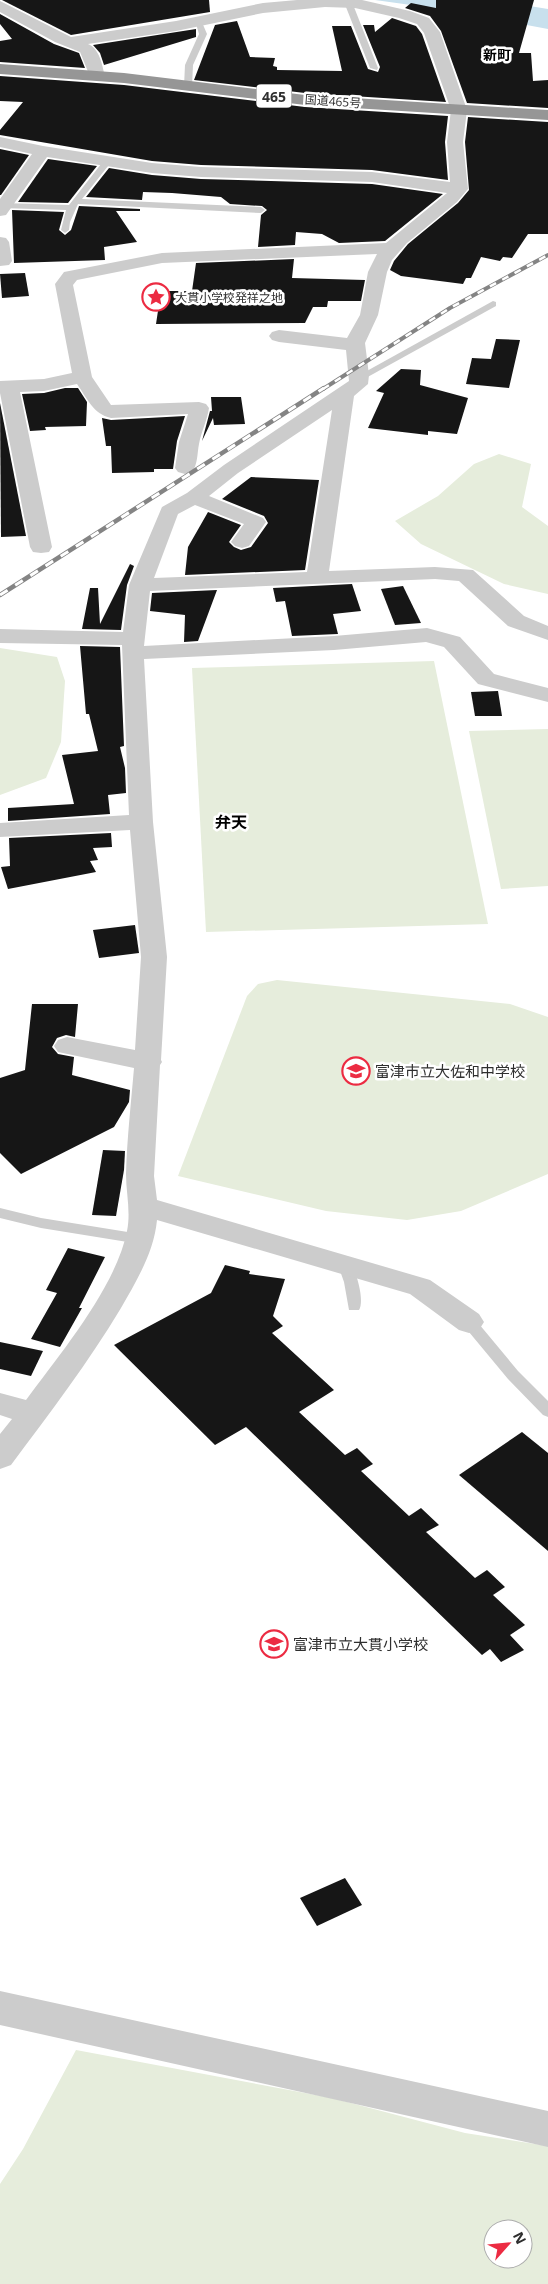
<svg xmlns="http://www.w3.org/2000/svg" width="548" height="2284" viewBox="0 0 548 2284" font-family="'Open Sans','Noto Sans JP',sans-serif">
	<rect width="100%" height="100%" fill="#fff"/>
	<!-- green -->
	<g fill="#e6eddc" fill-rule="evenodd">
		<polygon points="499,454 531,464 522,507 548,526 548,594 504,584 421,544 395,521 438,496 474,464"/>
		<polygon points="0,648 57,657 65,681 61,742 46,778 0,795"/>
		<polygon points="434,661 488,924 206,932 192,668"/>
		<polygon points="548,729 548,886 501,889 469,731"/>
		<polygon points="277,980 510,1004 548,1017 548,1174 461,1211 407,1220 326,1211 178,1176 247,996 258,984"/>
		<path d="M76 2050 332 2098 465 2133 548 2146V2284H0V2184L23 2149ZM493 2229H523V2259H493Z"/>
	</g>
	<!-- water -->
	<polygon fill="#c8e0ed" points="375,0 493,0 548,9 548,29 447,10"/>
	<!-- building -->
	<g fill="#161616">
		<polygon points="2,0 209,0 210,12 71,35"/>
		<polygon points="436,0 534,0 519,53 531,53 533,81 548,80 548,108 467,103 441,31 430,16 405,8 411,3 436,8"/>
		<polygon points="0,14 54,44 79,53 85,68 0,62 0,41 12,39 0,24"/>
		<polygon points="392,18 416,26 422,34 446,102 305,93 194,80 215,25 237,21 250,57 275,58 273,66 277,67 277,70 342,71 332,26 351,26 368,69 378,72 380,67 363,25 374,25 375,32"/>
		<polygon points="196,29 196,37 104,65 100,53 93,45"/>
		<polygon points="0,76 124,85 305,107 448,116 445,142 448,180 372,170 201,165 152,161 0,135 0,130 23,102 0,101"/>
		<polygon points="468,117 548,122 548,234 528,234 512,258 503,257 500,261 481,257 471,278 466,278 463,284 401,276 390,270 394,261 408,244 458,203 469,190 465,142"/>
		<polygon points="0,149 29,155 1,195 0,195"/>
		<polygon points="48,159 97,166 68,203 18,202"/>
		<polygon points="109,168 152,175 201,179 372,184 443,194 385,241 339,243 322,234 296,232 295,245 258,247 261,215 267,210 262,206 230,204 221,197 172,193 143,192 142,200 86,197"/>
		<polygon points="79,206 140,209 140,211 116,211 137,242 104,247 105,260 14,263 12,210 64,212 59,230 65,235 71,230"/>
		<polygon points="294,259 292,278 365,280 361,301 328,301 327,307 313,307 305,323 156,324 161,291 192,291 196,263"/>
		<polygon points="25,273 29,296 2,298 0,274"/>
		<polygon points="496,339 520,340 509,388 466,384 472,358 491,359"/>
		<polygon points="401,369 421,370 420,385 468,398 457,434 428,431 428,435 368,428 384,393 376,391"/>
		<polygon points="65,388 78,388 87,402 86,426 45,427 46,430 30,431 22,394 44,393"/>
		<polygon points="211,397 241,397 245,424 214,425 213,418 202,441 210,411 212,411"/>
		<polygon points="0,403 26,536 1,537"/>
		<polygon points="185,416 177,441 173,469 154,469 154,472 112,473 111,446 106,446 102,418 111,420"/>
		<polygon points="251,477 319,480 305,570 185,575 188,547 208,512 241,525 229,542 234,547 241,550 251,547 268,523 264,516 222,499"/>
		<polygon points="130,564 134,566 127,585 121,630 82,629 90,588 98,588 100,624"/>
		<polygon points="352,584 361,611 333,614 338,634 292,636 285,601 276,602 273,588"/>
		<polygon points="403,586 421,623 395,625 381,589"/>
		<polygon points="217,590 198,641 184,642 185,615 150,611 152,593"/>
		<polygon points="80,646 120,647 124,746 120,747 125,768 126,793 108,795 110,814 8,821 8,808 74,804 62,755 98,751 89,714 86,714"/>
		<polygon points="498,691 502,716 475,716 471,692"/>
		<polygon points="111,833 112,847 93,848 98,860 90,861 96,872 8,889 1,867 10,866 9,838"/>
		<polygon points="135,925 139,953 99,958 93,930"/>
		<polygon points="32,1004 78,1004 75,1037 66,1035 57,1038 52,1047 58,1054 74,1057 72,1075 130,1090 129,1102 114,1127 21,1174 0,1153 0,1078 25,1070"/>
		<polygon points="103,1150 125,1151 124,1170 116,1216 92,1215"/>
		<polygon points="68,1248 105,1257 79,1308 82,1308 60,1347 31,1339 57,1293 46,1290"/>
		<polygon points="225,1265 250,1271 249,1274 285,1279 273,1316 283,1326 272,1333 334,1390 299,1412 345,1455 357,1448 373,1464 361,1471 409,1516 421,1508 439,1525 426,1532 475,1578 487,1570 505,1587 493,1595 525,1625 510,1635 524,1650 501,1662 490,1649 482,1655 246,1427 215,1445 114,1345 211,1293"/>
		<polygon points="0,1342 43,1351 31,1376 0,1369"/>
		<polygon points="522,1432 548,1453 548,1551 459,1475"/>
		<polygon points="345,1878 362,1905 317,1926 300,1898"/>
	</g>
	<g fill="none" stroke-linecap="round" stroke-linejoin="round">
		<!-- lane -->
		<g fill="#ccc" fill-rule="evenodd">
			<polygon points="345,0 352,2 378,68 377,70 370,68 344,2"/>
			<polygon points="195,20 201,20 207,34 193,65 192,86 188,88 184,86 185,65 199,34"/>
			<polygon points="108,158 112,161 82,199 261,207 265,210 261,213 78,204 70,222 69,230 65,233 61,230 66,210 0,208 0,204 3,203 69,205 105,159"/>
			<polygon points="493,301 496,302 496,306 364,379 361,380 356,377"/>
			<polygon points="0,1208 41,1218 140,1234 145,1235 147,1239 145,1243 140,1244 41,1228 0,1218"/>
			<path d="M345 1260 350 1261C356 1271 365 1300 359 1310H349L344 1282 338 1265 340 1261Z"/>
			<polygon points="469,1317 474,1318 518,1371 548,1401 548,1417 543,1415 508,1379 464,1326 462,1322 464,1318"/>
		</g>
		<!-- street -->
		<g fill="#ccc" fill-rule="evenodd">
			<path d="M297 0H362L410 11 429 18 440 32 467 110 463 142 468 189 457 202 407 243 392 260 387 272 378 315 365 343 369 375 368 384 354 396 329 571 435 567 473 570 524 616 548 626V640L508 626 459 581 435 579 150 591 144 646 334 636 427 628 460 637 494 674 548 688V702L478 684 444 647 426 642 334 650 144 659 153 822 167 957 161 1060 162 1062 160 1065 154 1176 157 1200 430 1280 479 1314 484 1322 479 1330 469 1333 459 1330 410 1294 157 1220C154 1252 137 1280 121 1308 88 1363 49 1414 11 1465L0 1469V1434L12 1419 0 1415V1393L26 1400C60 1354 116 1287 127 1231 131 1212 126 1193 126 1174 127 1139 131 1103 134 1068L58 1052 54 1046 58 1040 67 1037 135 1050 141 957 130 830 0 837V823L129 815 122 645 0 643V629L123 632 129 585 162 507 187 493 224 465 349 381 346 350 279 342 272 340 269 336 272 332 279 330 347 338 360 315 368 272 377 254 162 263 77 280 73 285 92 377 111 405 199 402 206 404 209 408C207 421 201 432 199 444 197 454 198 464 192 472L185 474 178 472 175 468 179 442 188 414 111 418C93 414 87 398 77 384L44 391 20 392 52 547 49 552 41 553 33 552 30 547 0 393V381L44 379 72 373 55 284 64 272 162 253 386 243 447 193 372 182 201 177 152 173 47 157 6 215 0 216V199L32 154 0 147V137L43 146 152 163 201 167 372 172 450 182 447 142 451 110 424 33 417 24 399 18 355 8 325 7 263 13 176 31 88 44C100 49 102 65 105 76L103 79H91L80 52 55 42 0 12V1L71 37 176 21 263 3ZM332 410 307 572 154 578 178 514 195 505 244 524 231 542 235 546 242 548 249 546 266 522 263 518 209 496 238 473Z"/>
			<polygon points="0,237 6,238 9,242 12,261 9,265 0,266"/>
			<polygon points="0,1991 548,2111 548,2147 0,2025"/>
		</g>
		<!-- highway -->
		<polygon fill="#969696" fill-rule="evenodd" points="0,64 124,73 305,95 548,110 548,120 305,105 124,83 0,74"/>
		<!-- rail-far1 casing -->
		<g stroke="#848484" stroke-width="4">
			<polyline id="rail-far1" points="323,389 450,308 548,255"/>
		</g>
		<!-- rail casing -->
		<g stroke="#848484" stroke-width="4.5">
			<polyline id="rail" points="0,595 324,388"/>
		</g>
		<!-- rail-far1 -->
		<use href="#rail-far1" stroke="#fff" stroke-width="2.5" stroke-dasharray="7" stroke-linecap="butt"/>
		<!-- rail -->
		<use href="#rail" stroke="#fff" stroke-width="3" stroke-dasharray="9" stroke-linecap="butt"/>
	</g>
	<!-- icons -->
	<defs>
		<g id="sight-ring" transform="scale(1.4375)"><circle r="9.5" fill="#fff" stroke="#ec2b42" stroke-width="1.5"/><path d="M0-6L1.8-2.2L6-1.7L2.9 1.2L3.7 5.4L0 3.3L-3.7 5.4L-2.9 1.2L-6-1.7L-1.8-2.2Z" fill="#ec2b42"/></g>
		<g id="school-ring" transform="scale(1.4375)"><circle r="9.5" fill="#fff" stroke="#ec2b42" stroke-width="1.5"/><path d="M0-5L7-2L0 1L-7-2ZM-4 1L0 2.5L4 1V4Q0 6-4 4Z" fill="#ec2b42"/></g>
	</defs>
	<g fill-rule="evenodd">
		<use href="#sight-ring" x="156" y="297"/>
		<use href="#school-ring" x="356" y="1071"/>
		<use href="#school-ring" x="274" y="1644"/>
	</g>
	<g text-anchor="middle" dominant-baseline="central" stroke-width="5" stroke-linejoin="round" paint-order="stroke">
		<!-- far-street labels -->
		<g font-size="12" fill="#2f2f2f" stroke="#fff">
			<text transform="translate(333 101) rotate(4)">国道465号</text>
		</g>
		<!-- far-poi labels -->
		<g font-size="12" fill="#2f2f2f" stroke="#fff" text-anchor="start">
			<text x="175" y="297">大貫小学校発祥之地</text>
		</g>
		<!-- far-neighbourhood labels -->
		<g font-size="14" font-weight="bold" fill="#000" stroke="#fff">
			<text x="497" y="54">新町</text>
		</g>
		<!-- shield labels -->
		<rect fill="#fff" stroke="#6d6d6d" stroke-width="1" x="256.5" y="84.5" width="35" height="23" rx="4"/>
		<g font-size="14" font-weight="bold" fill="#2f2f2f">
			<text x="274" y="96">465</text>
		</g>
		<!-- poi labels -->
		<g font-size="15" fill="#2f2f2f" stroke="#fff" text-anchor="start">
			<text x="375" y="1071">富津市立大佐和中学校</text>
			<text x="293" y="1644">富津市立大貫小学校</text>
		</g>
		<!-- neighbourhood labels -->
		<g font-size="16" font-weight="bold" fill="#000" stroke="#fff">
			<text x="231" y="822">弁天</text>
		</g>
	</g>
	<!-- north arrow -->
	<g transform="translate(508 2244) rotate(63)"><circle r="24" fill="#ffffff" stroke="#acacac"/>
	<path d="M0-4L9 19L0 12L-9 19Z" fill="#ec2b42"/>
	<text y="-8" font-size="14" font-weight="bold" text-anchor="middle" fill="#2f2f2f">N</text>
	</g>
</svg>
